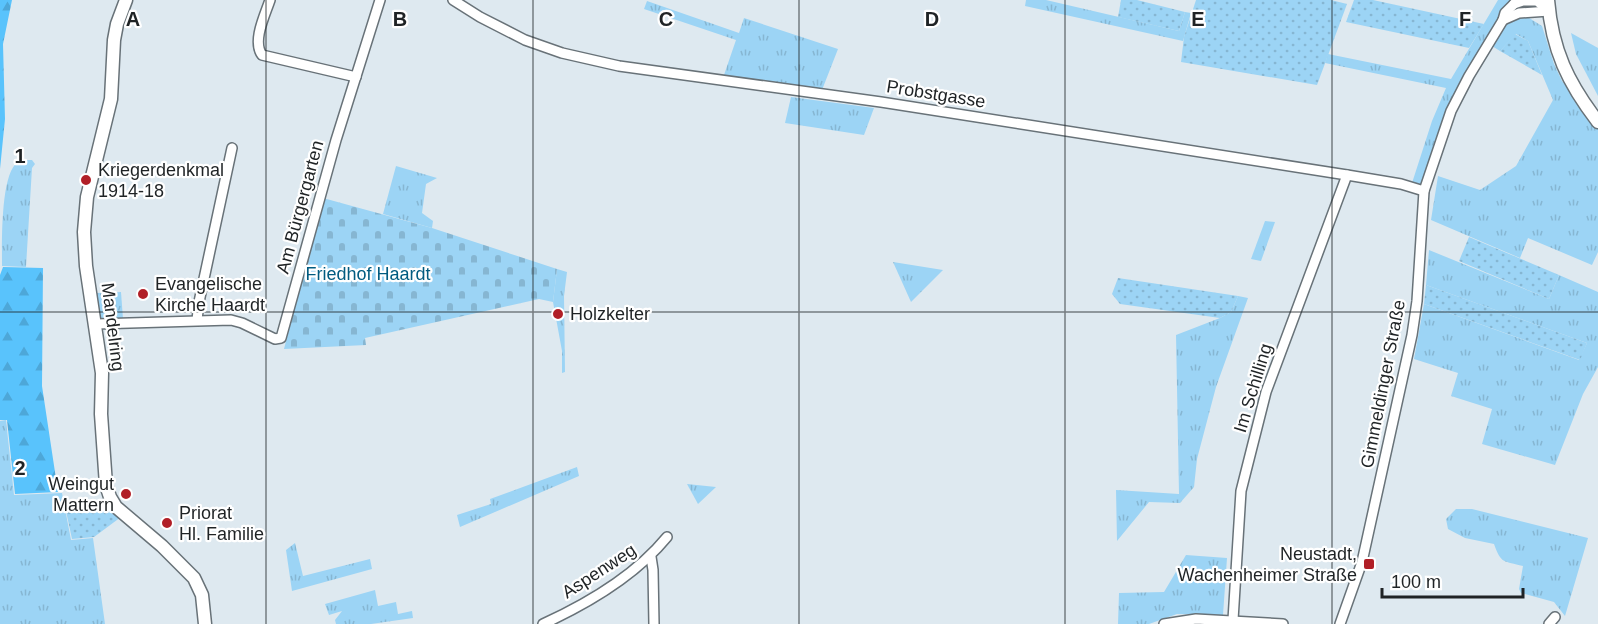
<svg xmlns="http://www.w3.org/2000/svg" width="1598" height="624" viewBox="0 0 1598 624" font-family="Arial,sans-serif">
	<defs>
		<pattern id="grass-tufts" width="24" height="20" patternUnits="userSpaceOnUse" patternTransform="scale(1.5)"><rect width="24" height="20" fill="#9cd4f5"/><path d="M3 7l-1-3M5 7V3M7 7l1-3M15 17l-1-3M17 17v-4M19 17l1-3" fill="none" stroke="#86b6d2"/></pattern>
		<pattern id="forest-firs" width="22" height="20" patternUnits="userSpaceOnUse" patternTransform="scale(1.5)"><rect width="22" height="20" fill="#59c3fc"/><path d="M5 1l3.5 6h-7zM16 11l3.5 6h-7z" fill="#4da7d8"/></pattern>
		<pattern id="cemetery-stones" width="16" height="16" patternUnits="userSpaceOnUse" patternTransform="scale(1.5)"><rect width="16" height="16" fill="#9cd4f5"/><path d="M2 7V4a2 2 0 0 1 4 0v3zM10 15v-3a2 2 0 0 1 4 0v3z" fill="#86b6d2"/></pattern>
		<pattern id="garden-dots" width="8" height="8" patternUnits="userSpaceOnUse" patternTransform="scale(1.5)"><rect width="8" height="8" fill="#9cd4f5"/><path d="M2 2h.1M6 6h.1" fill="none" stroke="#86b6d2" stroke-width="1.8" stroke-linecap="round"/></pattern>
	</defs>
	<rect width="100%" height="100%" fill="#dee9f0"/>
	<!-- grass -->
	<g fill="url(#grass-tufts)">
		<polygon points="1026,0 1046,0 1179,31 1185,12 1191,13 1183,41 1025,6"/>
		<polygon points="1498,0 1513,0 1498,18 1485,42 1422,186 1412,183 1432,121 1446,88 1325,63 1328,54 1451,79"/>
		<polygon points="647,1 739,33 744,18 838,49 822,90 724,75 736,40 644,9"/>
		<path d="M1526 16 1542 26 1554 64 1562 81 1598 127V252L1592 265 1528 238 1520 258 1431 220 1438 176 1480 190 1516 166 1553 100 1528 41 1516 34 1500 51 1492 46C1502 30 1505 19 1526 16Z"/>
		<polygon points="1571,33 1598,48 1598,96 1576,54"/>
		<polygon points="791,97 874,108 864,135 785,123"/>
		<path d="M27 160H32L35 164 32 168 26 267 2 266C2 246 0 173 18 162 20 160 24 160 27 160Z"/>
		<polygon points="396,166 437,178 426,184 422,213 433,221 432,228 383,214"/>
		<polygon points="1265,221 1275,222 1261,261 1251,259"/>
		<polygon points="1429,250 1549,299 1559,275 1598,292 1598,367 1583,394 1555,465 1482,444 1492,409 1451,396 1458,373 1414,359 1424,304 1579,360 1587,343 1426,285"/>
		<polygon points="893,262 943,270 911,302"/>
		<polygon points="557,269 567,272 564,296 565,372 562,373 562,351 553,302"/>
		<polygon points="121,292 123,319 100,320 97,293"/>
		<polygon points="1238,296 1248,298 1216,387 1197,459 1194,487 1180,503 1149,502 1117,541 1116,490 1179,494 1176,335 1220,318 1231,312"/>
		<polygon points="6,420 14,495 62,493 71,540 93,538 105,624 0,624 0,421"/>
		<polygon points="577,467 579,476 460,527 457,515 491,504 490,499"/>
		<polygon points="687,484 716,487 698,504"/>
		<path d="M1456 509H1472L1588 538 1565 616 1554 602 1521 593 1519 589 1523 566C1504 561 1501 564 1494 544L1465 538 1448 529 1446 519Z"/>
		<polygon points="295,543 303,576 370,559 372,569 292,591 286,550"/>
		<polygon points="1186,555 1227,558 1223,615 1177,614 1149,624 1118,624 1119,593 1164,592"/>
		<polygon points="375,590 378,606 396,602 398,614 412,611 413,618 371,624 336,624 335,620 342,611 329,615 325,604"/>
	</g>
	<!-- forest -->
	<g fill="url(#forest-firs)">
		<polygon points="0,0 12,0 3,44 5,119 0,169"/>
		<polygon points="3,267 43,268 42,386 58,492 15,494 7,420 0,420 0,275"/>
	</g>
	<!-- cemetery -->
	<polygon fill="url(#cemetery-stones)" points="323,198 432,228 557,269 553,302 539,299 365,338 366,345 284,349"/>
	<!-- garden -->
	<g fill="url(#garden-dots)">
		<polygon points="1121,0 1137,0 1185,12 1179,31 1118,17"/>
		<polygon points="1196,0 1331,0 1347,4 1317,85 1181,62 1184,37"/>
		<polygon points="1354,0 1373,0 1484,24 1469,48 1346,22"/>
		<polygon points="1515,34 1528,41 1542,75 1500,51"/>
		<polygon points="1469,237 1559,275 1549,299 1459,261"/>
		<polygon points="1118,278 1238,296 1231,312 1220,318 1120,304 1112,294"/>
		<polygon points="1426,285 1587,343 1580,360 1424,304"/>
		<polygon points="108,506 121,517 94,537 72,539 66,511"/>
	</g>
	<g fill="none" stroke-linecap="round" stroke-linejoin="round">
		<!-- minor casing -->
		<g stroke="#687278" stroke-width="12">
			<g id="minor">
				<path d="M270 0C265 15 252 41 262 55L356 77"/>
				<polyline points="453,0 480,17 525,40 562,53 619,66 881,102 1347,175 1401,184 1424,191"/>
				<polyline points="1514,4 1523,1 1537,1 1549,11"/>
				<polyline points="1503,20 1519,13 1549,11"/>
				<polyline points="197,320 199,302 232,148"/>
				<polyline points="96,324 231,320 242,323 275,339 281,338 336,140 380,0"/>
				<polyline points="651,557 653,570 654,624"/>
				<polyline points="1233,620 1241,491 1266,392 1347,175"/>
				<path d="M543 624C589 603 635 576 667 537"/>
				<polyline points="1164,624 1196,619 1283,624"/>
				<polyline points="1340,624 1362,562 1412,335 1417,301 1424,191 1451,111 1469,76 1503,20 1505,13 1518,0"/>
				<polyline points="1549,624 1555,617"/>
			</g>
		</g>
		<!-- tertiary casing -->
		<g stroke="#687278" stroke-width="15">
			<g id="tertiary">
				<polyline points="126,0 117,24 114,40 111,99 87,197 84,232 86,266 102,373 101,414 106,485 110,497 116,507 162,546 194,578 202,595 205,624"/>
				<path d="M1548 0C1552 50 1568 83 1598 122"/>
			</g>
		</g>
		<!-- minor -->
		<use href="#minor" stroke="#fff" stroke-width="9"/>
		<!-- tertiary -->
		<use href="#tertiary" stroke="#fff" stroke-width="12"/>
	</g>
	<!-- grid -->
	<path fill="none" stroke="#1f2325" stroke-width="1.5" stroke-opacity="0.55" d="M266 0V624M533 0V624M799 0V624M1065 0V624M1332 0V624M0 312H1598"/>
	<!-- markers -->
	<g fill="#b11f27" stroke="#fff" stroke-width="2">
		<circle cx="86" cy="180" r="6"/>
		<circle cx="143" cy="294" r="6"/>
		<circle cx="558" cy="314" r="6"/>
		<circle cx="126" cy="494" r="6"/>
		<circle cx="167" cy="523" r="6"/>
		<rect x="1363" y="558" width="12" height="12" rx="3"/>
	</g>
	<g text-anchor="middle" dominant-baseline="central" stroke-width="4.5" stroke-linejoin="round" paint-order="stroke">
		<!-- street labels -->
		<g font-size="18" fill="#1f2325" stroke="#fff">
			<text transform="translate(936 94) rotate(9)">Probstgasse</text>
			<text transform="translate(300 207) rotate(-75)">Am Bürgergarten</text>
			<text transform="translate(113 327) rotate(83)">Mandelring</text>
			<text transform="translate(1383 384) rotate(-79)">Gimmeldinger Straße</text>
			<text transform="translate(1253 388) rotate(-73)">Im Schilling</text>
			<text transform="translate(599 571) rotate(-33)">Aspenweg</text>
		</g>
		<!-- poi labels -->
		<g font-size="18" fill="#1f2325" stroke="#fff" text-anchor="start">
			<text x="98" y="170">Kriegerdenkmal<tspan x="98" dy="21">1914-18</tspan></text>
			<text x="155" y="284">Evangelische<tspan x="155" dy="21">Kirche Haardt</tspan></text>
			<text x="570" y="314">Holzkelter</text>
			<text x="114" y="484" text-anchor="end">Weingut<tspan x="114" dy="21">Mattern</tspan></text>
			<text x="179" y="513">Priorat<tspan x="179" dy="21">Hl. Familie</tspan></text>
			<text x="1357" y="554" text-anchor="end">Neustadt,<tspan x="1357" dy="21">Wachenheimer Straße</tspan></text>
		</g>
		<!-- park labels -->
		<g font-size="18" fill="#015b80" stroke="#fff">
			<text x="368" y="274">Friedhof Haardt</text>
		</g>
	</g>
	<g font-size="20" text-anchor="middle" font-weight="bold" fill="#1f2325" stroke="#fff" stroke-width="4.5" stroke-linejoin="round" paint-order="stroke">
		<text x="133" y="26">A</text>
		<text x="400" y="26">B</text>
		<text x="666" y="26">C</text>
		<text x="932" y="26">D</text>
		<text x="1198" y="26">E</text>
		<text x="1465" y="26">F</text>
		<text x="20" y="163">1</text>
		<text x="20" y="475">2</text>
	</g>
	<!-- scale -->
	<path d="M1382 588v9h141v-9" fill="none" stroke="#1f2325" stroke-width="3"/>
	<text x="1391" y="588" font-size="18" fill="#1f2325" stroke="#ffffff" stroke-width="4.5" paint-order="stroke">100 m</text>
</svg>
